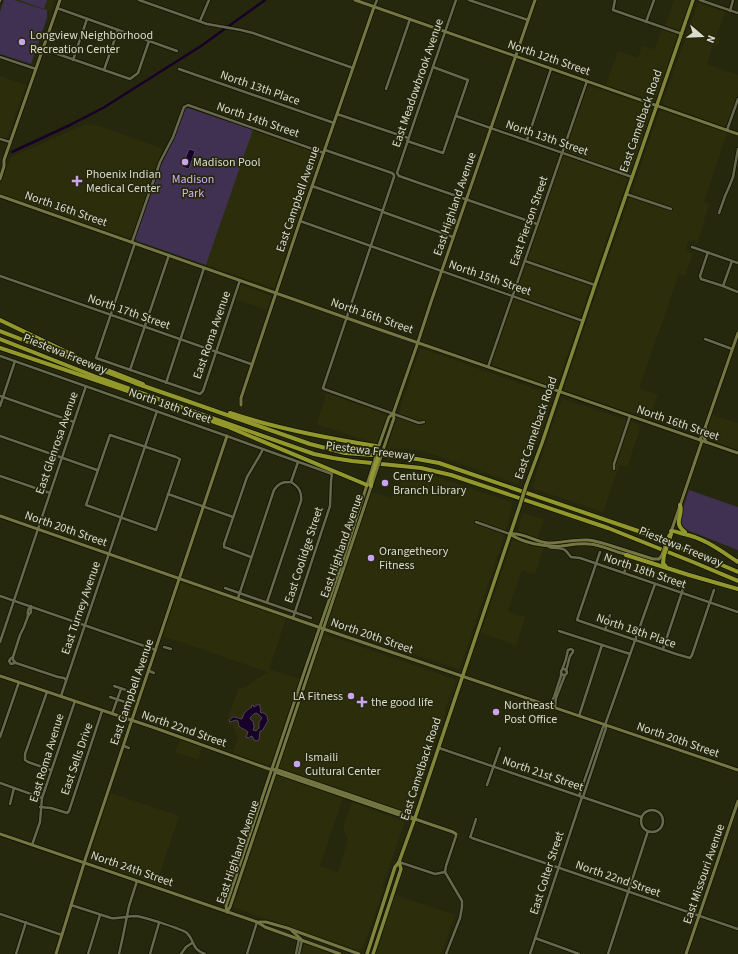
<svg xmlns="http://www.w3.org/2000/svg" width="738" height="954" viewBox="0 0 738 954" font-family="'Source Sans 3',sans-serif">
	<rect width="100%" height="100%" fill="#26280e"/>
	<!-- built -->
	<g fill="#2c2e0b">
		<polygon points="14,0 55,0 51,11 46,9 45,11"/>
		<polygon points="674,0 690,0 680,30 678,30 665,26"/>
		<polygon points="698,3 725,12 716,37 720,38 718,46 713,45 707,64 738,75 738,94 727,125 724,127 664,105 663,102"/>
		<polygon points="662,29 678,34 656,99 653,101 606,85 618,51 638,58 642,46 653,49 653,48 655,49"/>
		<polygon points="0,76 26,85 7,138 5,139 0,137"/>
		<polygon points="588,85 650,107 651,113 631,172 629,174 564,151"/>
		<polygon points="660,110 727,133 704,202 709,204 704,220 705,221 697,242 692,240 688,242 686,245 687,250 688,252 693,253 685,276 679,274 639,388 658,395 649,419 567,391 564,390 564,388"/>
		<polygon points="86,124 99,126 163,149 132,237 130,238 0,193 0,185 11,157"/>
		<polygon points="253,130 319,153 320,155 275,286 274,288 206,265"/>
		<polygon points="563,155 628,178 592,282 527,259"/>
		<polygon points="526,262 591,285 580,317 515,294"/>
		<polygon points="241,285 271,296 271,298 267,310 235,299 239,287"/>
		<polygon points="514,299 579,322 556,387 554,387 491,365"/>
		<polygon points="420,349 423,349 552,395 553,396 537,443 529,457 522,475 518,484 420,450 387,448"/>
		<polygon points="327,393 387,415 377,444 317,424"/>
		<polygon points="562,399 563,399 641,425 627,467 619,465 603,512 532,488 540,461"/>
		<polygon points="712,415 738,423 738,450 706,439 706,435"/>
		<polygon points="405,471 421,473 441,478 513,503 510,516 504,536 460,668 459,669 330,626 328,623 328,621 371,492 383,495 391,499 398,491"/>
		<polygon points="523,513 544,520 537,538 519,532 518,530"/>
		<polygon points="516,539 544,548 535,574 522,570 508,611 525,617 516,645 481,633 512,541"/>
		<polygon points="182,583 239,602 286,618 269,669 300,679 272,763 268,765 233,753 238,738 232,725 229,724 227,720 239,688 244,688 268,672 163,636 180,585"/>
		<polygon points="324,634 454,679 456,681 445,709 445,715 442,722 440,726 433,751 426,766 426,770 412,813 410,814 280,769 279,768 279,766 323,635"/>
		<polygon points="180,740 202,747 198,760 175,752"/>
		<polygon points="277,775 343,798 320,866 338,872 348,840 343,829 352,802 405,822 382,887 384,888 363,948 358,950 233,907"/>
		<polygon points="110,793 179,816 156,884 90,861 89,860 92,849"/>
		<polygon points="395,895 455,915 441,954 376,954"/>
		<polygon points="304,945 309,945 331,954 301,954"/>
	</g>
	<!-- green -->
	<g fill="#403051">
		<polygon points="4,0 14,0 45,10 46,9 47,10 47,18 31,64 0,54 0,12"/>
		<polygon points="19,0 47,0 44,9"/>
		<polygon points="188,108 253,130 206,265 137,241 135,239 160,167 174,138 185,109"/>
		<polygon points="689,490 738,507 738,550 682,528 679,520"/>
	</g>
	<!-- water -->
	<g fill="#170128" stroke="#524359" fill-rule="evenodd">
		<polygon points="189,149 195,151 189,169 182,167"/>
		<path d="M259 704 261 710 260 711 261 713H264L267 716 268 721 262 731H260L259 740 256 741 253 739V737L251 736 249 738 246 737 248 732C245 729 242 729 240 727 238 726 239 723 238 721L236 720 230 722 229 721C234 714 235 718 242 719L244 713C247 711 248 709 252 707L251 706 253 705 254 707ZM256 713 258 714 262 718 259 722V728L256 731 253 730 254 727 253 721 251 720 250 718 254 714Z"/>
	</g>
	<g fill="none" stroke-linecap="round" stroke-linejoin="round">
		<!-- canal -->
		<polyline stroke="#170128" stroke-width="2.5" points="12,152 70,125 103,108 201,46 265,0"/>
		<!-- street casing -->
		<g stroke="#101100" stroke-width="4">
			<g id="street">
				<polyline points="139,0 207,24 241,30 253,33 353,68"/>
				<polyline points="456,0 416,116 397,173 399,176 537,224"/>
				<polyline points="469,0 528,20"/>
				<polyline points="615,0 613,10 682,34"/>
				<polyline points="700,0 738,13"/>
				<polyline points="0,1 0,0"/>
				<polyline points="374,7 377,0"/>
				<polyline points="57,8 177,51"/>
				<polyline points="730,11 733,0"/>
				<path d="M200 21C203 14 206 7 209 0"/>
				<polyline points="646,22 654,0"/>
				<polyline points="43,49 130,79 138,73 149,41"/>
				<polyline points="0,57 36,69"/>
				<polyline points="73,60 87,19"/>
				<polyline points="179,69 334,123"/>
				<polyline points="104,70 118,30"/>
				<polyline points="386,89 410,19"/>
				<polyline points="337,114 408,138"/>
				<polyline points="456,116 632,177"/>
				<polyline points="727,130 738,99"/>
				<polyline points="0,139 10,142"/>
				<polyline points="527,140 551,69"/>
				<polyline points="407,141 443,153 468,80 433,67"/>
				<polyline points="325,150 392,173 394,175 394,177 323,388 324,389 419,423 424,422"/>
				<polyline points="312,186 383,211"/>
				<polyline points="626,194 671,209"/>
				<polyline points="383,212 453,237"/>
				<polyline points="719,213 725,196 729,187 733,177 738,149"/>
				<polyline points="300,221 583,321"/>
				<polyline points="132,242 160,162 173,137 184,107 188,105 324,153"/>
				<polyline points="135,243 96,358 200,394 203,391 240,280"/>
				<polyline points="692,247 738,263"/>
				<polyline points="708,252 700,276 701,279 723,286 732,261"/>
				<polyline points="525,261 595,285"/>
				<polyline points="0,276 251,364"/>
				<polyline points="723,286 738,292"/>
				<polyline points="705,339 732,349"/>
				<polyline points="0,356 224,435 332,474 331,481 330,506 293,618"/>
				<polyline points="488,367 587,81"/>
				<polyline points="130,370 169,255"/>
				<polyline points="166,383 204,268"/>
				<polyline points="0,396 74,422"/>
				<polyline points="0,406 15,361"/>
				<polygon points="110,435 176,457 180,459 156,530 86,505"/>
				<polyline points="0,436 97,470"/>
				<polyline points="614,469 614,464 630,416"/>
				<polyline points="0,476 50,493"/>
				<polyline points="168,494 233,517"/>
				<polyline points="476,522 510,534"/>
				<path d="M549 547C554 549 562 547 566 551 568 553 569 555 571 557L580 558 738 612"/>
				<polyline points="600,552 578,617 577,620 676,654 690,658 692,655 714,590"/>
				<polyline points="251,557 224,547 224,544 247,477 260,455 263,449"/>
				<polyline points="624,573 628,562"/>
				<polyline points="225,588 311,618"/>
				<polyline points="0,596 156,650"/>
				<path d="M238 598 274 490C279 483 282 482 291 482L298 462"/>
				<path d="M267 602 301 501C302 492 299 487 291 482"/>
				<polyline points="31,606 31,612 28,616 24,627 20,635 13,657 13,660 16,663 58,677 64,678 66,680"/>
				<path d="M28 616C27 612 28 609 31 606"/>
				<polyline points="605,630 610,615"/>
				<polyline points="559,631 630,654"/>
				<polyline points="0,642 86,386"/>
				<polyline points="164,647 171,649"/>
				<polyline points="663,649 686,580"/>
				<polyline points="13,657 11,658 9,661 11,664 15,663"/>
				<circle cx="564" cy="672" r="3"/>
				<path d="M562 670C565 663 567 656 568 650L571 649 573 650V652L570 656 566 671"/>
				<polyline points="149,671 154,673"/>
				<polyline points="114,686 129,691"/>
				<polyline points="47,692 25,754 25,760 28,762 51,770"/>
				<polyline points="61,696 157,411"/>
				<polyline points="110,697 125,702"/>
				<polyline points="549,706 554,697 561,676 561,673"/>
				<polyline points="555,707 556,698 565,675"/>
				<polyline points="112,714 121,689"/>
				<polyline points="579,716 602,645"/>
				<polyline points="0,737 19,682"/>
				<polyline points="124,746 129,748"/>
				<polyline points="439,748 641,817"/>
				<polyline points="0,783 42,798"/>
				<polyline points="487,785 500,748"/>
				<polyline points="579,796 603,727 605,725 655,584"/>
				<polyline points="583,797 606,728 605,725"/>
				<polyline points="10,804 14,788"/>
				<polyline points="40,807 51,808 67,813 69,811 102,711"/>
				<circle cx="652" cy="821" r="11"/>
				<polyline points="476,819 471,835 470,837 472,838 738,929"/>
				<polyline points="32,845 40,822 42,798 75,701"/>
				<polyline points="399,862 435,874 445,872"/>
				<path d="M71 905 111 918C120 919 128 916 136 916 144 917 182 929 187 933 195 941 191 949 205 954"/>
				<polyline points="0,914 62,935"/>
				<polyline points="535,938 579,954"/>
				<polyline points="16,954 26,922"/>
				<polyline points="88,954 100,915"/>
				<polyline points="119,954 123,936 129,906 137,881"/>
				<polyline points="150,954 159,923"/>
				<polyline points="181,954 186,947 192,943"/>
				<polyline points="247,954 257,922"/>
				<polyline points="296,954 299,939"/>
				<polyline points="299,954 302,940"/>
				<polyline points="446,954 460,918 462,907 462,901 445,872 446,866 456,836 456,834"/>
				<polyline points="530,954 582,797"/>
				<polyline points="608,954 648,831"/>
			</g>
		</g>
		<!-- secondary casing -->
		<g stroke="#101100" stroke-width="4.5">
			<g id="secondary">
				<polyline points="355,0 738,134"/>
				<polyline points="0,179 4,166 4,160 60,0"/>
				<polyline points="0,196 378,329 738,453"/>
				<polyline points="241,405 241,398 300,221 374,7"/>
				<polyline points="705,428 706,429 704,437 706,442"/>
				<polyline points="700,440 704,429 705,428 738,333"/>
				<polyline points="378,448 389,417 393,414"/>
				<polyline points="383,450 394,418 393,414 416,348 431,302 535,0"/>
				<polyline points="0,516 344,636 738,770"/>
				<polyline points="671,532 702,441"/>
				<path d="M510 534C523 543 544 547 561 546 570 545 579 543 589 544 602 545 615 552 628 555"/>
				<path d="M510 534C523 532 535 542 548 543 562 543 575 539 588 540 597 541 606 544 615 547 628 551 640 555 653 559H659L662 555"/>
				<polyline points="0,676 155,728 269,769 278,770 408,815 415,819 453,832 456,834"/>
				<polyline points="275,772 408,818 413,819"/>
				<polyline points="0,834 257,922 265,927 340,954"/>
				<polyline points="227,912 230,907 378,466"/>
				<polyline points="227,912 226,906 306,667 343,560 373,466"/>
				<polyline points="259,922 266,922 287,928 359,954"/>
				<polyline points="292,931 301,939"/>
				<polyline points="56,954 86,857 227,436"/>
				<polyline points="686,954 738,801"/>
			</g>
		</g>
		<!-- primary casing -->
		<g stroke="#101100" stroke-width="5">
			<g id="primary">
				<polyline points="526,486 542,443 595,285 693,0"/>
				<polyline points="367,954 395,867 399,862 416,815 520,505"/>
				<polyline points="373,954 401,869 399,862"/>
			</g>
		</g>
		<!-- highway casing -->
		<g stroke="#101100" stroke-width="5.5">
			<g id="highway">
				<polyline points="0,320 92,364 143,384"/>
				<polyline points="0,331 135,383 187,401 310,444 345,453 399,457 417,459 439,463 644,533 696,554 738,572"/>
				<polyline points="0,339 99,378 314,454 333,458 352,461 421,468 451,475 608,528 693,562 738,581"/>
				<polyline points="0,348 128,391"/>
				<path d="M230 413C278 429 326 438 376 446L378 447 379 450"/>
				<polyline points="206,419 226,426 367,485"/>
				<polyline points="371,486 371,479 375,466"/>
				<path d="M680 505C684 516 672 522 685 532"/>
				<path d="M671 531C676 531 679 533 684 534 704 538 721 551 738 562"/>
				<polyline points="626,555 689,575 738,589"/>
				<polyline points="664,555 663,563 666,567"/>
			</g>
		</g>
		<!-- street -->
		<use href="#street" stroke="#67694d" stroke-width="2.5"/>
		<!-- secondary -->
		<use href="#secondary" stroke="#747743" stroke-width="3"/>
		<!-- primary -->
		<use href="#primary" stroke="#818539" stroke-width="3.5"/>
		<!-- highway -->
		<use href="#highway" stroke="#93982c" stroke-width="4"/>
		<!-- secondary-bridge casing -->
		<g stroke="#101100" stroke-width="4.5" stroke-linecap="butt">
			<g id="secondary-bridge">
				<polyline points="373,466 378,449"/>
				<polyline points="378,466 383,450"/>
				<polyline points="662,555 668,537 669,535"/>
			</g>
		</g>
		<!-- primary-bridge casing -->
		<g stroke="#101100" stroke-width="5" stroke-linecap="butt">
			<polyline id="primary-bridge" points="520,505 526,486"/>
		</g>
		<!-- highway-bridge casing -->
		<g stroke="#101100" stroke-width="5.5" stroke-linecap="butt">
			<g id="highway-bridge">
				<polyline points="375,466 380,453 379,450"/>
				<polyline points="664,555 671,534"/>
			</g>
		</g>
		<!-- secondary-bridge -->
		<use href="#secondary-bridge" stroke="#747743" stroke-width="3"/>
		<!-- primary-bridge -->
		<use href="#primary-bridge" stroke="#818539" stroke-width="3.5"/>
		<!-- highway-bridge -->
		<use href="#highway-bridge" stroke="#93982c" stroke-width="4"/>
	</g>
	<!-- markers -->
	<g fill="#c8a5ee" stroke="#26280e" stroke-width="1.5">
		<circle cx="22" cy="42" r="4"/>
		<circle cx="185" cy="162" r="4"/>
		<path d="M75 175h4v4h4v4h-4v4h-4v-4h-4v-4h4z"/>
		<circle cx="385" cy="483" r="4"/>
		<circle cx="371" cy="558" r="4"/>
		<circle cx="351" cy="696" r="4"/>
		<path d="M360 696h4v4h4v4h-4v4h-4v-4h-4v-4h4z"/>
		<circle cx="496" cy="712" r="4"/>
		<circle cx="297" cy="764" r="4"/>
	</g>
	<g text-anchor="middle" dominant-baseline="central" stroke-width="3.5" stroke-linejoin="round" paint-order="stroke">
		<!-- poi labels -->
		<g font-size="12" fill="#dadccc" stroke="#26280e" text-anchor="start">
			<text x="30" y="35">Longview Neighborhood<tspan x="30" dy="14">Recreation Center</tspan></text>
			<text x="193" y="162">Madison Pool</text>
			<text x="86" y="174">Phoenix Indian<tspan x="86" dy="14">Medical Center</tspan></text>
			<text x="393" y="476">Century<tspan x="393" dy="14">Branch Library</tspan></text>
			<text x="379" y="551">Orangetheory<tspan x="379" dy="14">Fitness</tspan></text>
			<text x="343" y="696" text-anchor="end">LA Fitness</text>
			<text x="371" y="702">the good life</text>
			<text x="504" y="705">Northeast<tspan x="504" dy="14">Post Office</tspan></text>
			<text x="305" y="757">Ismaili<tspan x="305" dy="14">Cultural Center</tspan></text>
		</g>
		<!-- street labels -->
		<g font-size="12" fill="#dadccc" stroke="#26280e">
			<text transform="translate(549 58) rotate(19)">North 12th Street</text>
			<text transform="translate(418 83) rotate(-71)">East Meadowbrook Avenue</text>
			<text transform="translate(260 88) rotate(19)">North 13th Place</text>
			<text transform="translate(258 120) rotate(19)">North 14th Street</text>
			<text transform="translate(641 121) rotate(-71)">East Camelback Road</text>
			<text transform="translate(547 138) rotate(19)">North 13th Street</text>
			<text transform="translate(298 199) rotate(-71)">East Campbell Avenue</text>
			<text transform="translate(455 204) rotate(-71)">East Highland Avenue</text>
			<text transform="translate(66 209) rotate(19)">North 16th Street</text>
			<text transform="translate(529 221) rotate(-71)">East Pierson Street</text>
			<text transform="translate(490 278) rotate(19)">North 15th Street</text>
			<text transform="translate(129 312) rotate(19)">North 17th Street</text>
			<text transform="translate(372 316) rotate(19)">North 16th Street</text>
			<text transform="translate(212 335) rotate(-71)">East Roma Avenue</text>
			<text transform="translate(65 354) rotate(22)">Piestewa Freeway</text>
			<text transform="translate(170 406) rotate(19)">North 18th Street</text>
			<text transform="translate(678 423) rotate(19)">North 16th Street</text>
			<text transform="translate(536 428) rotate(-71)">East Camelback Road</text>
			<text transform="translate(57 443) rotate(-71)">East Glenrosa Avenue</text>
			<text transform="translate(370 451) rotate(7)">Piestewa Freeway</text>
			<text transform="translate(66 529) rotate(19)">North 20th Street</text>
			<text transform="translate(342 546) rotate(-71)">East Highland Avenue</text>
			<text transform="translate(681 547) rotate(22)">Piestewa Freeway</text>
			<text transform="translate(304 555) rotate(-72)">East Coolidge Street</text>
			<text transform="translate(645 571) rotate(19)">North 18th Street</text>
			<text transform="translate(81 608) rotate(-71)">East Turney Avenue</text>
			<text transform="translate(636 631) rotate(19)">North 18th Place</text>
			<text transform="translate(372 636) rotate(19)">North 20th Street</text>
			<text transform="translate(132 692) rotate(-71)">East Campbell Avenue</text>
			<text transform="translate(184 729) rotate(19)">North 22nd Street</text>
			<text transform="translate(678 740) rotate(19)">North 20th Street</text>
			<text transform="translate(47 758) rotate(-73)">East Roma Avenue</text>
			<text transform="translate(77 759) rotate(-71)">East Sells Drive</text>
			<text transform="translate(421 769) rotate(-72)">East Camelback Road</text>
			<text transform="translate(543 774) rotate(19)">North 21st Street</text>
			<text transform="translate(238 852) rotate(-71)">East Highland Avenue</text>
			<text transform="translate(132 869) rotate(19)">North 24th Street</text>
			<text transform="translate(547 873) rotate(-72)">East Colter Street</text>
			<text transform="translate(704 874) rotate(-71)">East Missouri Avenue</text>
			<text transform="translate(618 879) rotate(19)">North 22nd Street</text>
		</g>
		<!-- park labels -->
		<g font-size="12" fill="#d3b2f8" stroke="#26280e">
			<text x="193" y="179">Madison<tspan x="193" dy="14">Park</tspan></text>
		</g>
	</g>
	<!-- north arrow -->
	<g transform="translate(702 36) rotate(109)" stroke="#26280e" stroke-width="3" paint-order="stroke">
	<path d="M0-3L7 15L0 10L-7 15Z" fill="#dadccc"/>
	<text y="-6" font-size="11" font-weight="bold" text-anchor="middle" fill="#dadccc">N</text>
	</g>
</svg>
